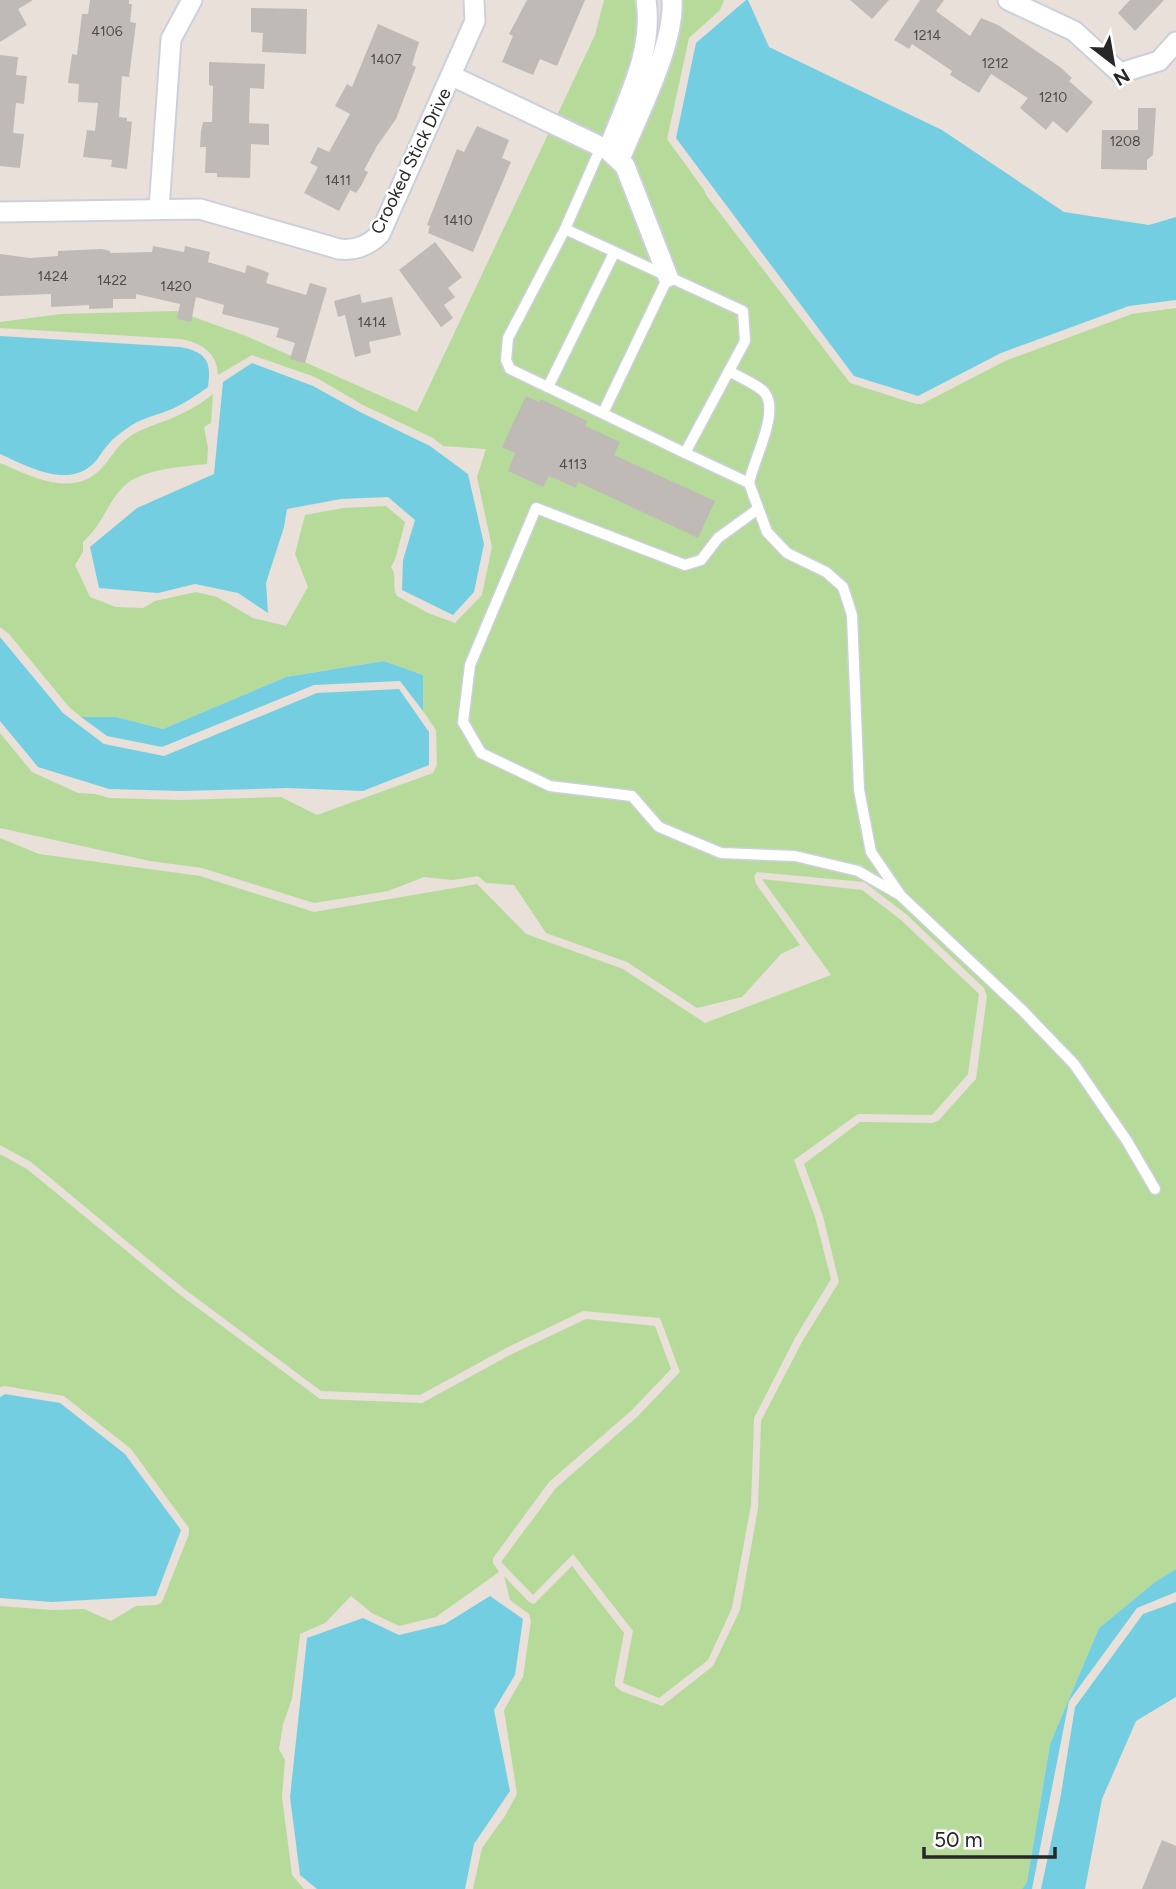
<svg xmlns="http://www.w3.org/2000/svg" width="1176" height="1889" viewBox="0 0 1176 1889" font-family="Figtree,sans-serif">
	<rect width="100%" height="100%" fill="#e8e0d9"/>
	<!-- green -->
	<g fill="#b5da9a">
		<path d="M604 0H637L639 34 635 49 599 144 604 158 617 170 663 289 680 284 631 158C649 113 684 47 682 0H724L720 10 689 38 667 139 704 190 706 195 850 383 916 404H922L1005 361 1132 314 1176 308V1569L1155 1582 1099 1628 1050 1744 1027 1882 1022 1889H473L482 1848 505 1816 517 1794 504 1710 523 1677 531 1621 529 1614 510 1600 504 1576 529 1602 534 1604 572 1566 624 1633 615 1680V1686L621 1691 662 1706 713 1666 740 1610 758 1508 761 1421 802 1342 839 1282 823 1216 804 1164 860 1122 932 1123 938 1121 976 1079 987 996 984 988 906 914 864 882 757 872 754 876 756 884 800 945 781 954 742 997 697 1008 627 962 546 933 514 885 486 883 478 876 453 880 424 877 388 891 314 903 202 868 150 861 0 828V733L32 772 78 793 95 794 109 798 182 800 281 797 317 815 433 773 437 765 436 730 423 711V675L384 661 286 677 163 729 116 717H81L69 707 9 634 0 627V463C31 476 71 498 100 470 111 459 117 444 132 435 147 426 162 423 177 416 190 410 202 403 213 394L211 423 204 427 208 448 207 464C182 467 141 468 122 488 107 504 102 525 83 542V552L75 565 90 597 116 607 143 608 155 601 196 592 217 597 253 618 286 626 308 587 295 554 305 515 343 508 386 506 405 522 395 560 391 567C398 576 391 587 397 596L428 613 455 623 482 595 492 547 477 477 486 449 443 446 433 438 363 405 315 377 252 355 218 375C217 352 201 343 181 339L0 328V322L61 314 177 311 246 336 417 412 595 35Z"/>
		<polygon points="0,838 39,854 200,876 314,912 477,884 526,934 623,969 705,1023 831,975 762,879 862,890 901,920 979,994 968,1074 932,1115 858,1114 794,1160 815,1217 831,1279 795,1338 754,1418 751,1505 732,1608 708,1660 659,1698 623,1683 633,1631 573,1554 533,1595 501,1562 556,1488 637,1417 680,1372 660,1318 583,1311 508,1347 420,1395 321,1391 183,1288 31,1162 0,1145"/>
		<polygon points="0,1154 27,1169 179,1294 320,1399 422,1403 512,1354 586,1319 655,1326 671,1369 632,1410 549,1482 493,1558 493,1563 499,1572 436,1617 399,1626 372,1613 351,1596 325,1623 300,1634 292,1699 283,1724 279,1749 285,1760 282,1797 292,1875 304,1889 0,1889 0,1606 52,1610 84,1609 111,1621 136,1606 157,1605 162,1602 189,1534 189,1528 131,1449 64,1396 5,1386 0,1387"/>
	</g>
	<!-- water -->
	<g fill="#74cee2">
		<polygon points="746,0 748,0 769,47 942,130 1064,212 1149,225 1176,217 1176,300 1129,306 1001,353 918,396 854,376 676,138 696,43"/>
		<path d="M0 336 180 347C206 352 212 361 208 387 197 395 185 403 172 409 158 415 145 417 132 425 123 431 114 437 107 446 102 451 99 458 94 463 68 489 29 467 0 454Z"/>
		<polygon points="252,363 313,386 360,412 430,446 468,474 484,544 474,592 453,615 402,590 403,560 415,520 388,497 341,499 287,509 284,527 266,583 268,613 238,593 195,584 158,593 99,588 90,547 137,508 214,474 223,382"/>
		<polygon points="0,637 63,713 104,744 164,756 317,693 399,689 429,732 429,765 363,791 287,788 181,791 109,789 38,767 0,721"/>
		<polygon points="384,661 423,675 423,711 400,681 314,685 162,747 107,736 81,717 116,717 163,729 286,677"/>
		<polygon points="5,1394 60,1403 125,1454 181,1530 156,1596 52,1602 0,1598 0,1397"/>
		<polygon points="1176,1569 1176,1592 1137,1608 1069,1701 1032,1889 1022,1889 1027,1882 1050,1744 1099,1628 1155,1582"/>
		<polygon points="490,1596 523,1619 515,1675 494,1710 510,1791 474,1844 465,1889 317,1889 300,1875 290,1797 307,1638 363,1618 399,1635 445,1624"/>
		<polygon points="1176,1602 1176,1697 1136,1721 1102,1799 1085,1889 1041,1889 1060,1800 1075,1707 1143,1614"/>
	</g>
	<!-- building -->
	<g fill="#c0bab6">
		<polygon points="0,0 33,0 18,9 27,25 0,42"/>
		<polygon points="90,0 129,0 129,4 132,4 130,22 136,23 134,39 129,77 122,76 119,117 127,118 127,121 132,122 127,169 111,167 112,160 83,157 87,130 95,131 98,103 78,102 79,84 68,83 72,54 77,55 82,14 88,14"/>
		<polygon points="527,0 585,0 557,66 540,59 533,75 502,62 513,36 509,34"/>
		<polygon points="850,0 889,0 872,19"/>
		<polygon points="920,0 944,0 936,11 970,36 981,18 998,25 1060,67 1072,78 1069,81 1093,102 1067,133 1053,121 1046,130 1020,108 1028,98 991,74 979,93 950,75 952,71 912,44 909,49 894,40"/>
		<polygon points="1130,0 1164,0 1135,31 1118,13"/>
		<polygon points="251,8 307,9 306,54 262,52 263,33 251,32"/>
		<polygon points="378,24 419,42 412,65 416,67 396,119 377,146 364,170 368,172 361,186 356,193 350,190 339,211 304,193 318,167 310,163 318,147 329,152 350,114 335,106 347,84 352,87"/>
		<polygon points="0,55 18,57 16,75 27,76 24,104 16,103 13,133 24,134 20,168 0,166"/>
		<polygon points="209,62 265,64 264,89 250,88 249,123 269,124 269,145 251,144 250,178 217,177 217,173 205,173 206,147 200,147 201,131 203,122 212,122 213,86 209,85"/>
		<polygon points="1138,108 1156,108 1153,155 1147,160 1147,170 1101,169 1102,130 1138,130"/>
		<polygon points="477,126 509,140 502,158 511,162 473,252 428,233 430,226 427,225 457,149 464,152"/>
		<polygon points="435,242 462,277 448,288 455,297 444,305 453,318 441,327 399,270"/>
		<polygon points="153,246 184,252 185,246 210,252 208,262 245,273 247,265 262,270 269,273 266,283 306,295 310,283 327,288 305,363 290,359 295,343 276,337 279,328 222,314 224,305 196,297 191,322 177,319 180,304 136,294 136,299 113,299 113,308 89,309 89,305 51,307 51,294 0,296 0,254 30,258 58,256 58,251 102,249 110,251 110,253 152,252"/>
		<polygon points="360,294 362,303 392,297 401,335 369,342 371,353 355,357 345,315 338,317 334,301"/>
		<polygon points="526,396 539,402 541,399 587,421 585,426 620,442 614,455 715,501 698,538 578,482 576,488 549,476 543,487 508,471 515,453 502,447"/>
		<polygon points="1162,1840 1176,1846 1176,1889 1142,1889"/>
	</g>
	<g fill="none" stroke-linecap="round" stroke-linejoin="round">
		<!-- lane casing -->
		<g stroke="#ccd0db" stroke-width="13">
			<g id="lane">
				<polyline points="601,147 565,229 743,311 745,341 685,453 749,483 767,532 787,553 826,572 843,587 852,615 859,790 871,852 901,896 1021,1009 1074,1064 1127,1141 1155,1189"/>
				<polyline points="565,229 508,338 506,360 510,369 685,453"/>
				<path d="M729 371C739 377 752 382 762 390 783 407 753 460 749 483"/>
				<polyline points="548,387 614,253"/>
				<polyline points="603,413 668,277"/>
				<polyline points="758,509 718,538 701,560 685,565 536,508 470,665 463,722 481,753 550,786 632,796 659,827 721,853 795,856 858,871 898,894"/>
			</g>
		</g>
		<!-- street casing -->
		<g stroke="#ccd0db" stroke-width="23">
			<g id="street">
				<polyline points="1008,0 1074,31 1120,73 1159,61 1176,42"/>
				<polyline points="452,76 608,150 625,166 668,277"/>
				<path d="M608 150C626 102 654 52 646 0"/>
				<path d="M620 159C637 116 675 45 672 0"/>
				<polyline points="159,209 171,39 192,0"/>
				<path d="M0 212 200 209 339 249C356 251 368 246 380 234L475 21 474 0"/>
			</g>
		</g>
		<!-- lane -->
		<use href="#lane" stroke="#fff" stroke-width="10"/>
		<!-- street -->
		<use href="#street" stroke="#fff" stroke-width="19"/>
	</g>
	<g text-anchor="middle" dominant-baseline="central" stroke-width="5" stroke-linejoin="round" paint-order="stroke">
		<!-- number labels -->
		<g font-size="14" fill="#4d4c4b">
			<text x="107" y="31">4106</text>
			<text x="927" y="35">1214</text>
			<text x="386" y="59">1407</text>
			<text x="995" y="63">1212</text>
			<text x="1053" y="97">1210</text>
			<text x="1125" y="141">1208</text>
			<text x="338" y="180">1411</text>
			<text x="458" y="220">1410</text>
			<text x="53" y="276">1424</text>
			<text x="112" y="280">1422</text>
			<text x="176" y="286">1420</text>
			<text x="372" y="322">1414</text>
			<text x="573" y="464">4113</text>
		</g>
		<!-- street labels -->
		<g font-size="18" fill="#272727" stroke="#fff">
			<text transform="translate(411 161) rotate(-64)">Crooked Stick Drive</text>
		</g>
	</g>
	<!-- north arrow -->
	<g transform="translate(1113 63) rotate(149)" stroke="#ffffff" stroke-width="5" paint-order="stroke">
	<path d="M0-5L12 26L0 18L-12 26Z" fill="#272727"/>
	<text y="-10" font-size="19" font-weight="bold" text-anchor="middle" fill="#272727">N</text>
	</g>
	<!-- scale -->
	<path d="M924 1847v10h131v-10" fill="none" stroke="#272727" stroke-width="3.5"/>
	<text x="934" y="1847" font-size="21" fill="#272727" stroke="#ffffff" stroke-width="5" paint-order="stroke">50 m</text>
</svg>
